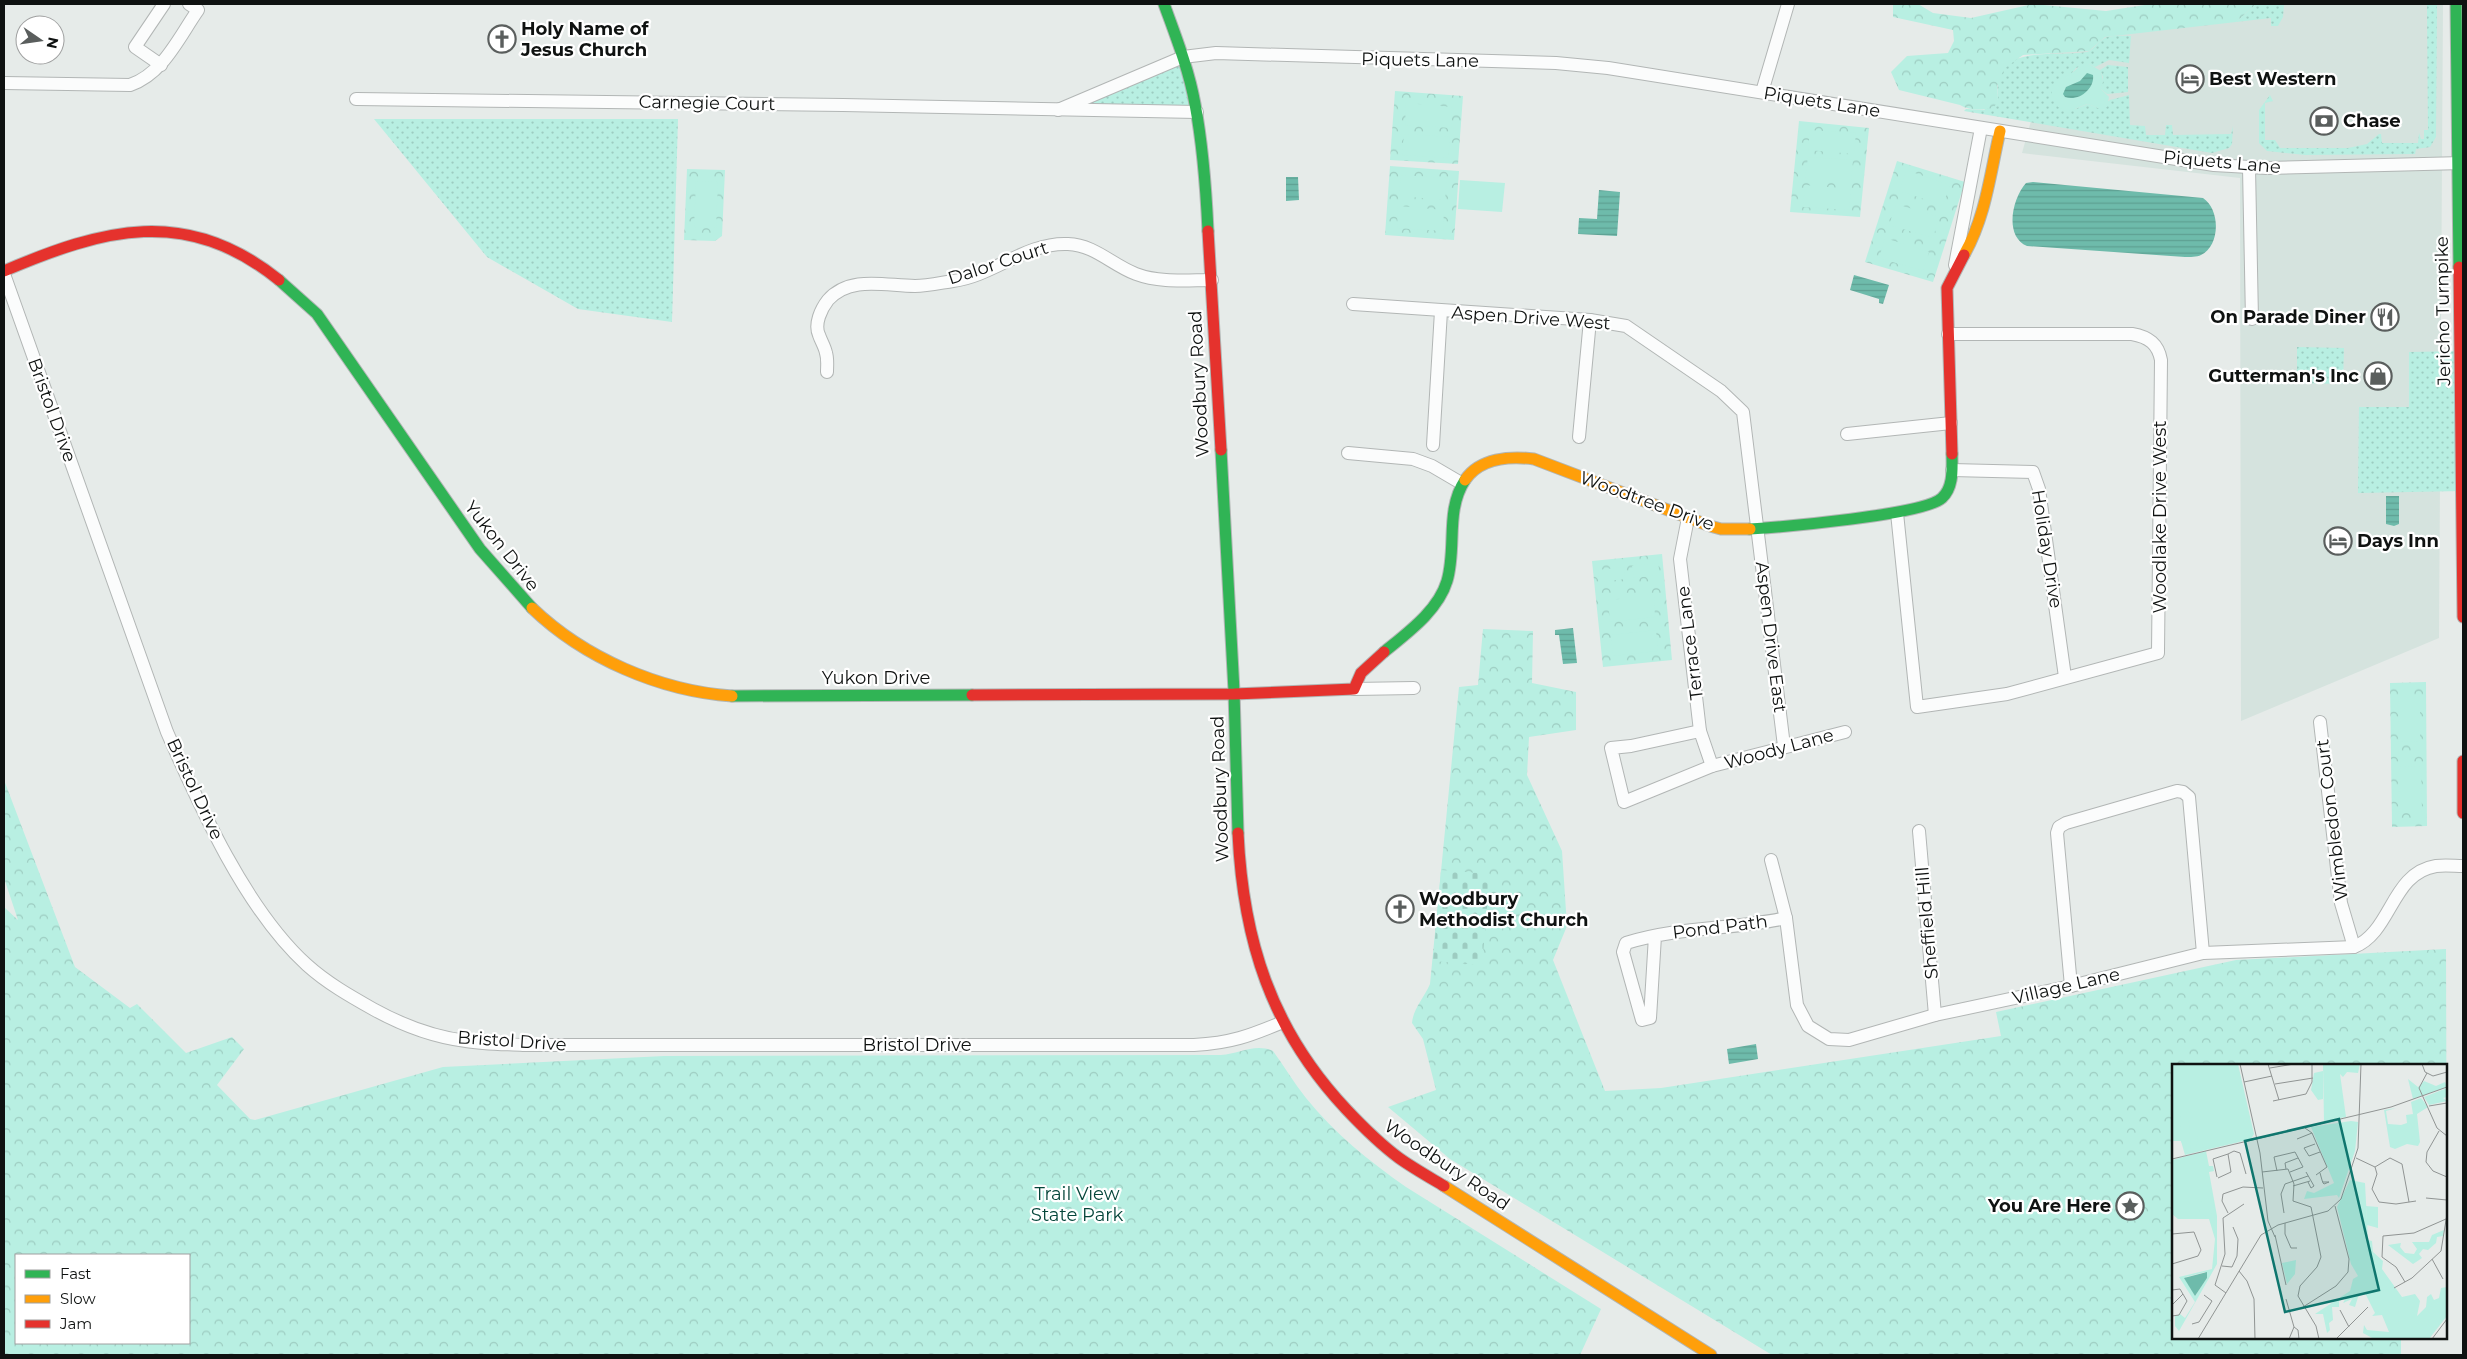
<svg xmlns="http://www.w3.org/2000/svg" width="2467" height="1359" viewBox="0 0 2467 1359" font-family="Montserrat,sans-serif">
	<defs>
		<pattern id="grass-dots" width="8" height="8" patternUnits="userSpaceOnUse" patternTransform="scale(1.25)"><rect width="8" height="8" fill="#b8efe2"/><path d="M2 2h.1M6 6h.1" fill="none" stroke="#9dccc1" stroke-width="1.8" stroke-linecap="round"/></pattern>
		<pattern id="forest-crowns" width="20" height="18" patternUnits="userSpaceOnUse" patternTransform="scale(1.25)"><rect width="20" height="18" fill="#b8efe2"/><path d="M2 6a3 3 0 1 1 6 0M12 15a3 3 0 1 1 6 0" fill="none" stroke="#9dccc1"/></pattern>
		<pattern id="cemetery-stones" width="16" height="16" patternUnits="userSpaceOnUse" patternTransform="scale(1.25)"><rect width="16" height="16" fill="#b8efe2"/><path d="M2 7V4a2 2 0 0 1 4 0v3zM10 15v-3a2 2 0 0 1 4 0v3z" fill="#9dccc1"/></pattern>
		<pattern id="water-rules" width="6" height="5" patternUnits="userSpaceOnUse" patternTransform="scale(1.25)"><rect width="6" height="5" fill="#6ebbab"/><path d="M0 2.5h6" fill="none" stroke="#5ea092"/></pattern>
	</defs>
	<rect width="100%" height="100%" fill="#e6ebe9"/>
	<!-- built -->
	<polygon fill="#d5e3de" points="2254,4 2443,4 2439,638 2241,721 2240,178 2022,153 2056,32"/>
	<!-- grass -->
	<g fill="url(#grass-dots)">
		<polygon points="2256,4 2290,4 2284,5 2283,17 2278,26 2271,26 2271,18 2236,22"/>
		<polygon points="2427,4 2437,4 2436,137 2430,147 2416,149 2415,154 2305,155 2267,151 2259,143 2259,110 2270,95 2273,101 2265,103 2265,140 2275,140 2280,148 2348,148 2367,144 2379,134 2381,134 2382,143 2418,143 2419,133 2421,139 2424,139 2424,130 2428,130"/>
		<path d="M2131 36 2129 63 2109 60 2095 67 2089 64 2076 68 2072 73 2075 109 2088 104 2098 108 2110 100 2129 95 2130 125 2145 126 2146 135H2165L2166 125H2172L2173 135 2231 134 2233 126 2232 144 2229 148 2212 153 1964 111 1966 109 1984 110 1998 99C1991 41 2052 58 2087 52 2094 50 2098 41 2105 38 2111 35 2124 36 2131 36Z"/>
		<polygon points="1182,59 1195,111 1064,109"/>
		<polygon points="2108,65 2128,67 2128,92 2107,94 2101,89 2103,77 2100,70"/>
		<polygon points="374,119 678,119 672,322 578,309 487,257"/>
		<polygon points="2297,347 2344,348 2343,384 2297,383"/>
		<polygon points="2461,351 2462,491 2358,493 2359,407 2409,407 2409,352"/>
	</g>
	<!-- forest -->
	<g fill="url(#forest-crowns)" fill-rule="evenodd">
		<path d="M1893 4H1918L1933 13 1971 18 2033 4 2106 11 2151 4H2256L2236 22 2105 37 2089 51 2023 55 2005 68 1997 86 1998 99 1994 108C1983 110 1970 111 1960 105L1899 90 1891 72 1907 56 1948 53 1954 41 1953 30 1893 17Z"/>
		<polygon points="1395,91 1463,96 1458,164 1390,160"/>
		<polygon points="1799,121 1869,128 1860,217 1790,212"/>
		<polygon points="1897,161 1965,182 1933,282 1865,262"/>
		<polygon points="1390,166 1459,171 1454,240 1385,235"/>
		<polygon points="687,169 725,170 722,236 715,241 684,240"/>
		<polygon points="1662,554 1672,660 1603,667 1592,561"/>
		<path d="M1483 629 1533 631 1532 683 1576 692V730L1529 737 1527 775 1562 851 1567 926 1553 960 1605 1091 1661 1088 2001 1036 1996 1012 2236 960 2446 949 2447 1270 2446 1065H2173V1338H2401V1355H1772L1450 1159 1388 1107 1436 1090 1423 1039 1412 1023C1413 1009 1424 998 1430 984L1459 687 1478 685Z"/>
		<polygon points="2426,682 2427,826 2392,827 2390,683"/>
		<path d="M4 780 75 967 130 1008 137 1004 186 1053 232 1037 244 1049 217 1085 250 1119 255 1120 443 1067 664 1056 1221 1055C1239 1054 1255 1043 1273 1051 1284 1066 1294 1083 1306 1098 1334 1133 1369 1161 1406 1187L1601 1309 1580 1355H4V907L18 920 4 878ZM16 1255H189V1343H16Z"/>
	</g>
	<!-- cemetery -->
	<polygon fill="url(#cemetery-stones)" points="1441,870 1490,874 1482,965 1433,961"/>
	<!-- garden -->
	<g fill="#b8efe2">
		<path d="M2082 64H2089L2101 71 2103 82 2101 89 2109 97 2107 107 2098 108 2088 104C2080 106 2074 111 2065 110 2051 107 2047 87 2059 79 2062 77 2067 76 2070 74 2074 72 2078 67 2082 64Z"/>
		<polygon points="1406,103 1452,107 1451,128 1405,125"/>
		<polygon points="1810,130 1856,133 1854,154 1808,150"/>
		<polygon points="1404,134 1450,137 1448,158 1402,155"/>
		<polygon points="1808,157 1853,160 1851,182 1805,178"/>
		<polygon points="1906,170 1950,185 1943,205 1899,191"/>
		<polygon points="1401,175 1447,178 1445,200 1399,196"/>
		<polygon points="1460,180 1505,183 1502,212 1458,209"/>
		<polygon points="696,181 718,182 716,228 694,227"/>
		<polygon points="1805,185 1851,189 1849,210 1803,207"/>
		<polygon points="1896,204 1939,217 1933,238 1889,225"/>
		<polygon points="1398,206 1444,210 1443,231 1397,228"/>
		<polygon points="1885,238 1929,252 1923,271 1879,258"/>
		<polygon points="1658,563 1660,575 1634,578 1632,566"/>
		<polygon points="1624,567 1625,579 1599,582 1598,570"/>
		<polygon points="1654,596 1655,617 1610,622 1608,600"/>
		<polygon points="1656,630 1658,651 1613,656 1611,635"/>
		<polygon points="2399,695 2420,695 2420,741 2399,742"/>
		<polygon points="2421,766 2422,813 2400,813 2399,767"/>
	</g>
	<!-- water -->
	<g fill="url(#water-rules)">
		<path d="M2087 73 2093 75C2095 89 2078 102 2065 97L2063 94 2066 87 2080 81Z"/>
		<polygon points="1286,177 1298,177 1299,200 1286,201"/>
		<path d="M2033 182 2203 198C2221 210 2220 246 2201 255 2197 257 2190 257 2185 257L2027 246C2004 236 2012 199 2026 183Z"/>
		<polygon points="1599,190 1620,192 1617,236 1578,234 1579,218 1597,219"/>
		<polygon points="1854,275 1889,285 1883,304 1879,303 1879,299 1850,290"/>
		<polygon points="2386,496 2399,496 2399,524 2394,526 2386,524"/>
		<polygon points="1573,628 1577,663 1563,664 1559,635 1555,635 1555,630"/>
		<polygon points="1756,1044 1758,1059 1729,1064 1727,1049"/>
	</g>
	<g fill="none" stroke-linecap="round" stroke-linejoin="round">
		<!-- street casing -->
		<g stroke="#b2b6b5" stroke-width="14">
			<g id="street">
				<polyline points="161,65 135,47 164,4"/>
				<path d="M4 83 130 85C163 74 179 37 198 10L189 4"/>
				<polyline points="1762,92 1788,4"/>
				<polyline points="356,99 843,105 1197,112"/>
				<polyline points="1058,110 1183,57 1216,53 1556,63 1608,68 2214,165 2267,168 2463,163"/>
				<polyline points="2249,168 2252,319"/>
				<polyline points="1955,265 1981,128"/>
				<path d="M4 274 167 732C200 807 246 910 307 965 327 983 350 996 373 1009 402 1025 433 1037 466 1041 484 1044 504 1044 523 1045H1194C1231 1043 1249 1036 1283 1022"/>
				<polyline points="1353,304 1590,320 1626,326 1721,391 1743,412 1784,746"/>
				<path d="M827 372C827 366 828 359 826 353 825 347 821 341 819 335 814 324 821 309 828 300 850 275 886 286 915 286 927 286 940 283 953 281 993 276 1026 242 1068 244 1095 245 1112 265 1136 274 1160 283 1187 280 1212 280"/>
				<polyline points="1847,434 1951,423"/>
				<polyline points="1579,437 1590,320"/>
				<polyline points="1433,445 1441,311"/>
				<polyline points="1348,453 1413,459 1432,466 1461,483"/>
				<polyline points="1952,470 2033,472 2039,489 2065,677"/>
				<path d="M1897 513 1917 707 2007 694 2158 653 2161 360C2158 344 2149 337 2132 334H1948"/>
				<polyline points="1688,518 1680,559 1700,731 1712,766"/>
				<polyline points="1354,689 1414,688"/>
				<polyline points="2320,722 2341,903 2354,947"/>
				<polyline points="1700,731 1631,746 1611,748 1624,802 1712,766 1845,732"/>
				<polyline points="1919,831 1935,1015"/>
				<path d="M1771 860 1786 918 1797 1005 1808 1026 1829 1039 1849 1040 1935 1015 2071 986 2203 953 2354 947C2392 932 2391 873 2436 866 2445 865 2455 866 2463 866"/>
				<path d="M1655 936 1650 1018 1642 1020 1623 952 1626 943C1681 926 1732 930 1786 918"/>
				<polyline points="2071,986 2057,833 2059,827 2066,823 2177,791 2183,792 2189,797 2203,953"/>
			</g>
		</g>
		<!-- fast casing -->
		<g stroke="#b2b6b5" stroke-width="13">
			<g id="fast">
				<path d="M1164 4C1176 37 1189 70 1195 104 1203 146 1206 188 1208 231"/>
				<polyline points="2456,4 2459,267"/>
				<polyline points="279,280 317,314 480,549 532,608"/>
				<polyline points="1221,450 1234,691 1238,833"/>
				<path d="M1750 529C1781 527 1924 515 1942 498 1954 487 1952 468 1952 454"/>
				<path d="M1384 652C1407 633 1438 611 1447 581 1457 547 1445 511 1465 480"/>
				<polyline points="732,696 972,695"/>
			</g>
		</g>
		<!-- slow casing -->
		<g stroke="#b2b6b5" stroke-width="13">
			<g id="slow">
				<path d="M1964 255C1986 216 1990 174 2000 131"/>
				<path d="M1465 480C1480 458 1510 456 1534 459L1710 526 1721 529H1750"/>
				<path d="M532 608C584 658 660 691 732 696"/>
				<polyline points="1444,1186 1711,1355"/>
			</g>
		</g>
		<!-- jam casing -->
		<g stroke="#b2b6b5" stroke-width="13">
			<g id="jam">
				<polyline points="1208,231 1221,450"/>
				<polyline points="2459,267 2463,617"/>
				<path d="M4 271C103 229 186 205 279 280"/>
				<polyline points="1952,454 1947,288 1964,255"/>
				<polyline points="972,695 1234,694 1354,689 1361,673 1384,652"/>
				<polyline points="2463,761 2463,813"/>
				<path d="M1238 833C1243 940 1271 1029 1346 1109 1362 1126 1380 1144 1399 1158 1413 1168 1429 1177 1444 1186"/>
			</g>
		</g>
		<!-- street -->
		<use href="#street" stroke="#fbfcfc" stroke-width="12"/>
		<!-- fast -->
		<use href="#fast" stroke="#30b455" stroke-width="11"/>
		<!-- slow -->
		<use href="#slow" stroke="#ff9f0a" stroke-width="11"/>
		<!-- jam -->
		<use href="#jam" stroke="#e5322d" stroke-width="11"/>
	</g>
	<!-- icons -->
	<defs>
		<g id="church-ring" transform="scale(1.4375)"><circle r="9.5" fill="#fff" stroke="#5a5e5d" stroke-width="1.5"/><path d="M-1.2-6h2.4v3.5h3.3v2.4h-3.3V6h-2.4V-.1h-3.3v-2.4h3.3Z" fill="#5a5e5d"/></g>
		<g id="hotel-ring" transform="scale(1.4375)"><circle r="9.5" fill="#fff" stroke="#5a5e5d" stroke-width="1.5"/><path d="M-6-4.5h1.5V1H6V5H4.5V3h-9V5H-6ZM-4 0a1.8 1.8 0 1 1 3.6 0ZM.5 0V-2.5h3Q6-2.5 6 0Z" fill="#5a5e5d"/></g>
		<g id="bank-ring" transform="scale(1.4375)"><circle r="9.5" fill="#fff" stroke="#5a5e5d" stroke-width="1.5"/><path d="M-6-4H6V4H-6ZM0-2.3a2.3 2.3 0 1 0 0 4.6a2.3 2.3 0 1 0 0-4.6Z" fill="#5a5e5d"/></g>
		<g id="restaurant-ring" transform="scale(1.4375)"><circle r="9.5" fill="#fff" stroke="#5a5e5d" stroke-width="1.5"/><path d="M-5-6h1v4h1v-4h1v4h1v-4h1v5L-1.5 .5V6h-2V.5L-5-1ZM5-6V6H3V1.5H1.5Q1.5-4 5-6Z" fill="#5a5e5d"/></g>
		<g id="shop-ring" transform="scale(1.4375)"><circle r="9.5" fill="#fff" stroke="#5a5e5d" stroke-width="1.5"/><path d="M-5-2.5h2.3a2.7 3.5 0 0 1 5.4 0H5L5.5 6h-11ZM-1.5-2.5h3a1.5 2.3 0 0 0-3 0Z" fill="#5a5e5d"/></g>
		<g id="sight-ring" transform="scale(1.4375)"><circle r="9.5" fill="#fff" stroke="#5a5e5d" stroke-width="1.5"/><path d="M0-6L1.8-2.2L6-1.7L2.9 1.2L3.7 5.4L0 3.3L-3.7 5.4L-2.9 1.2L-6-1.7L-1.8-2.2Z" fill="#5a5e5d"/></g>
	</defs>
	<g fill-rule="evenodd">
		<use href="#church-ring" x="502" y="39"/>
		<use href="#hotel-ring" x="2190" y="79"/>
		<use href="#bank-ring" x="2324" y="121"/>
		<use href="#restaurant-ring" x="2385" y="317"/>
		<use href="#shop-ring" x="2378" y="376"/>
		<use href="#hotel-ring" x="2338" y="541"/>
		<use href="#church-ring" x="1400" y="909"/>
		<use href="#sight-ring" x="2130" y="1206"/>
	</g>
	<g text-anchor="middle" dominant-baseline="central" stroke-width="4.5" stroke-linejoin="round" paint-order="stroke">
		<!-- poi labels -->
		<g font-size="18" font-weight="bold" fill="#0f1211" stroke="#fff" text-anchor="start">
			<text x="521" y="29">Holy Name of<tspan x="521" dy="21">Jesus Church</tspan></text>
			<text x="2209" y="79">Best Western</text>
			<text x="2343" y="121">Chase</text>
			<text x="2366" y="317" text-anchor="end">On Parade Diner</text>
			<text x="2359" y="376" text-anchor="end">Gutterman's Inc</text>
			<text x="2357" y="541">Days Inn</text>
			<text x="1419" y="899">Woodbury<tspan x="1419" dy="21">Methodist Church</tspan></text>
			<text x="2111" y="1206" text-anchor="end">You Are Here</text>
		</g>
		<!-- street labels -->
		<g font-size="18" fill="#0f1211" stroke="#fff">
			<text transform="translate(1420 60) rotate(1)">Piquets Lane</text>
			<text transform="translate(1822 102) rotate(9)">Piquets Lane</text>
			<text transform="translate(707 103) rotate(1)">Carnegie Court</text>
			<text transform="translate(2222 162) rotate(5)">Piquets Lane</text>
			<text transform="translate(998 263) rotate(-18)">Dalor Court</text>
			<text transform="translate(2443 311) rotate(-91)">Jericho Turnpike</text>
			<text transform="translate(1531 318) rotate(4)">Aspen Drive West</text>
			<text transform="translate(1199 384) rotate(-93)">Woodbury Road</text>
			<text transform="translate(52 410) rotate(70)">Bristol Drive</text>
			<text transform="translate(1647 501) rotate(20)">Woodtree Drive</text>
			<text transform="translate(2160 517) rotate(-90)">Woodlake Drive West</text>
			<text transform="translate(502 546) rotate(52)">Yukon Drive</text>
			<text transform="translate(2047 549) rotate(81)">Holiday Drive</text>
			<text transform="translate(1771 637) rotate(83)">Aspen Drive East</text>
			<text transform="translate(1690 643) rotate(-97)">Terrace Lane</text>
			<text x="876" y="678">Yukon Drive</text>
			<text transform="translate(1779 749) rotate(-15)">Woody Lane</text>
			<text transform="translate(195 789) rotate(65)">Bristol Drive</text>
			<text transform="translate(1220 789) rotate(-92)">Woodbury Road</text>
			<text transform="translate(2332 820) rotate(-97)">Wimbledon Court</text>
			<text transform="translate(1927 923) rotate(-95)">Sheffield Hill</text>
			<text transform="translate(1720 927) rotate(-7)">Pond Path</text>
			<text transform="translate(2066 986) rotate(-13)">Village Lane</text>
			<text transform="translate(512 1041) rotate(4)">Bristol Drive</text>
			<text x="917" y="1045">Bristol Drive</text>
			<text transform="translate(1447 1165) rotate(34)">Woodbury Road</text>
		</g>
		<!-- park labels -->
		<g font-size="18" fill="#05463a" stroke="#fff">
			<text x="1077" y="1194">Trail View<tspan x="1077" dy="21">State Park</tspan></text>
		</g>
	</g>
	<!-- overview -->
	<g transform="translate(2172 1064)">
		<rect width="275" height="275" fill="#e6ebe9"/>
		<path d="M0 0H66L82 70 79 75 13 91 9 77H0ZM151 7V35L146 36 139 26 142 9ZM194 142 206 143V164L195 161ZM124 196 123 210 115 220 110 199Z" fill="#b8efe2"/>
		<path d="M151 0H188L186 9 175 8 171 13 168 10 174 53 152 57ZM236 15 246 23 252 17 264 22 273 18 275 23 241 35ZM275 24V33L271 34 275 37 257 41 252 33ZM249 34 256 43 245 50 248 78 246 82 235 80 223 85 218 83 212 46 224 44 214 47 216 60 229 61 235 59 234 51 241 50 239 38ZM2 37 8 48 9 67 15 81V58L21 53 17 61 19 86 24 84 26 72V84L76 76 16 89 7 74V54ZM179 57 186 58 183 87 167 134 165 131 132 135 135 127 142 129 162 119 139 63ZM34 87 37 102H41L42 107 37 108 45 152V200L7 267 3 262V252L8 250 13 254 23 238 7 213 40 205 43 175 37 155H6L0 150V96ZM33 208 35 214 23 232 14 213ZM178 116 193 119 196 176 200 177 201 188 211 197 210 205 230 233 243 230 248 237 245 252 254 243 255 233 259 230 262 236 267 234 269 224 275 223V252L257 275H202L191 269 192 261 195 266 217 268 210 251 200 252 203 249 193 229 186 233 183 243 177 241 180 235 171 239 175 232 167 237V243H160L161 256 157 259 158 266 155 269 151 250H143L178 227 181 215 186 212 179 200 165 143ZM272 166 271 172 265 173 264 179 256 186 251 185 247 190 250 194 241 200 216 181 229 179 228 183 233 189 242 190 245 185 240 178H257L260 171Z" fill="#b8efe2" fill-rule="evenodd"/>
		<path d="M41 133 42 148 34 153 27 148 28 138Z" fill="#b8efe2"/>
		<path d="M35 208V214L23 232 12 214Z" fill="#6ebbab"/>
		<path fill="none" stroke="#909493" stroke-width="1" d="M68 0 88 89 96 157 103 173M96 0 107 36M250 0 253 8 261 12 275 8M98 4 122 0M255 9 247 24 265 64 275 72M72 18 100 12M103 20 141 14M101 37 134 30 140 18V0M257 42 275 39M133 64 140 69 155 103 144 111M267 67 255 88 254 98 261 107 275 113M125 75 140 69M143 80 132 84 137 92 148 88M62 87 68 89 74 110M184 94 203 103 205 110 200 125 207 138 224 140 244 137M0 95 219 43 275 23M203 103 218 94 230 100 237 138M114 105 113 99 126 94M105 107 102 93 123 88 131 103 118 108M90 108 116 105 122 120 121 137 139 143 149 193 145 203 128 222 126 232 144 262 147 275M134 108 142 122 139 124 136 118M148 109 150 116 151 119 152 120 157 118H151M45 113 41 95 56 90M46 114 59 108 56 90 62 87M121 122 138 117M254 134 275 136M56 149 50 137 51 130 71 123 91 124M112 149 109 130 113 120 136 112M113 159V170L119 184H125M0 170 22 168 29 186 26 192 0 200M103 171 114 221M260 195 271 215M50 202 60 203 65 192 66 175 61 163M67 207 75 217 82 235 83 275M233 218 224 203 210 193 211 172 242 169 274 155M222 224 240 214 269 187 275 150M0 226 8 225 15 237 7 251 0 252M54 229 43 221 53 190 51 154 72 140M114 235 122 263M0 241 11 230M131 243 164 222 176 208 177 195 163 142M168 246 177 263M20 260 27 258 40 237 32 231M26 275 89 171 106 161 156 147 169 135 186 84 189 0M117 275 122 263 126 266 127 275M164 275 196 243M260 275 275 255"/>
		<path fill="#0f766e" fill-opacity="0.15" stroke="#0f766e" stroke-width="2.5" d="M167 55 207 226 113 248 73 77Z"/>
		<rect width="275" height="275" fill="none" stroke="#0f1211" stroke-width="2.5"/>
	</g>
	<!-- border -->
	<rect width="2467" height="1359" fill="none" stroke="#0f1211" stroke-width="10"/>
	<!-- legend -->
	<rect x="15" y="1254" width="175" height="90" fill="#ffffff" stroke="#9fa0a0"/>
	<rect x="25" y="1270" width="25" height="8" fill="#30b455" stroke="#9fa0a0"/>
	<text x="60" y="1279" font-size="15" fill="#0f1211">Fast</text>
	<rect x="25" y="1295" width="25" height="8" fill="#ff9f0a" stroke="#9fa0a0"/>
	<text x="60" y="1304" font-size="15" fill="#0f1211">Slow</text>
	<rect x="25" y="1320" width="25" height="8" fill="#e5322d" stroke="#9fa0a0"/>
	<text x="60" y="1329" font-size="15" fill="#0f1211">Jam</text>
	<!-- north arrow -->
	<g transform="translate(40 40) rotate(103)"><circle r="24" fill="#ffffff" stroke="#9fa0a0"/>
	<path d="M0-4L9 19L0 12L-9 19Z" fill="#5a5e5d"/>
	<text y="-8" font-size="14" font-weight="bold" text-anchor="middle" fill="#0f1211">N</text>
	</g>
</svg>
